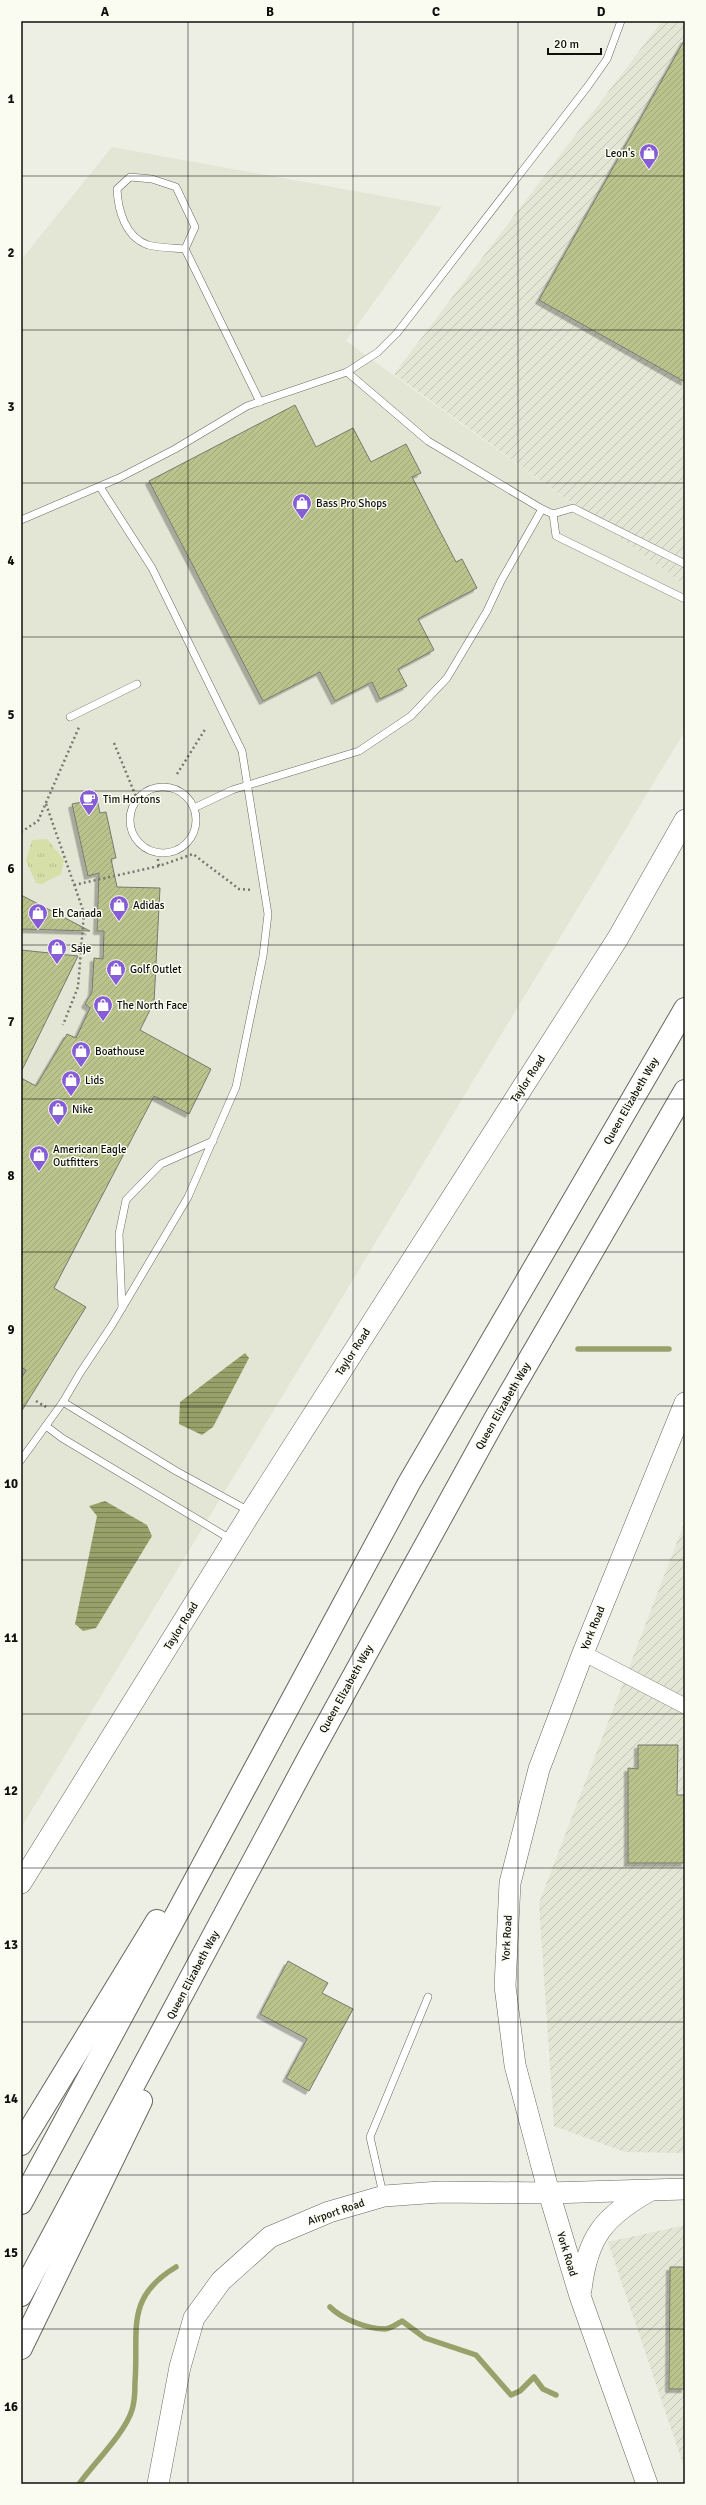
<svg xmlns="http://www.w3.org/2000/svg" width="706" height="2505" viewBox="0 0 706 2505" font-family="Signika,sans-serif">
	<defs>
		<pattern id="industrial-furrows" width="10" height="10" patternUnits="userSpaceOnUse"><rect width="10" height="10" fill="#e3e6d4"/><path d="M-1 1l2-2M0 10L10 0M9 11l2-2" fill="none" stroke="#c2c4b5"/></pattern>
		<pattern id="park-tufts" width="24" height="20" patternUnits="userSpaceOnUse"><rect width="24" height="20" fill="#d6dfa7"/><path d="M3 7l-1-3M5 7V3M7 7l1-3M15 17l-1-3M17 17v-4M19 17l1-3" fill="none" stroke="#b6be8f"/></pattern>
		<pattern id="water-rules" width="6" height="5" patternUnits="userSpaceOnUse"><rect width="6" height="5" fill="#99a16a"/><path d="M0 2.5h6" fill="none" stroke="#7b8256"/></pattern>
		<pattern id="building-hatch" width="6" height="6" patternUnits="userSpaceOnUse"><rect width="6" height="6" fill="#bac38b"/><path d="M-1 1l2-2M0 6l6-6M5 7l2-2" fill="none" stroke="#9fa677"/></pattern>
		<filter id="shadow"><feDropShadow dx="-3.5" dy="3.5" stdDeviation="0" flood-color="#0004"/></filter>
	</defs>
	<rect width="100%" height="100%" fill="#edefe4"/>
	<!-- built -->
	<polygon fill="#e3e6d4" points="112,147 442,207 346,341 685,585 685,731 21,1828 21,260"/>
	<!-- industrial -->
	<g fill="url(#industrial-furrows)">
		<polygon points="662,21 685,21 685,585 394,374"/>
		<polygon points="685,1521 685,2153 625,2152 554,2126 539,1903"/>
		<polygon points="685,2225 685,2470 608,2242"/>
	</g>
	<!-- park -->
	<polygon fill="url(#park-tufts)" points="47,839 64,860 61,874 42,884 36,883 26,861 32,840"/>
	<!-- water -->
	<g fill="url(#water-rules)">
		<polygon points="245,1353 249,1358 213,1427 202,1435 179,1424 180,1402"/>
		<polygon points="105,1501 147,1525 152,1536 96,1628 83,1631 75,1624 97,1516 89,1506"/>
	</g>
	<g fill="none" stroke-linecap="round" stroke-linejoin="round">
		<!-- stream -->
		<g stroke="#99a16a" stroke-width="5.5">
			<polyline points="578,1349 669,1349"/>
			<path d="M330 2307C342 2319 367 2329 385 2329 390 2329 397 2324 402 2321L425 2338 476 2355 511 2395 520 2391 534 2377 543 2389 556 2395"/>
			<path d="M79 2484C94 2463 125 2433 132 2410 135 2401 135 2391 135 2382 139 2331 124 2298 176 2267"/>
		</g>
	</g>
	<!-- building -->
	<g fill="url(#building-hatch)" stroke="#77796f" filter="url(#shadow)">
		<polygon points="685,39 685,382 539,300"/>
		<polygon points="295,405 316,447 353,428 371,462 406,444 421,473 412,477 456,562 462,559 477,588 418,619 434,650 398,669 407,686 380,699 372,682 335,701 320,672 263,701 149,481"/>
		<polygon points="97,799 100,813 106,812 116,858 111,859 117,887 160,888 154,1002 140,1030 211,1069 189,1114 154,1096 54,1288 86,1307 21,1412 21,1379 26,1370 21,1367 21,1078 36,1086 67,1034 76,1038 90,1008 85,1004 92,992 94,958 103,959 104,931 97,931 99,873 88,876 72,804"/>
		<polygon points="21,895 90,931 21,929"/>
		<polygon points="21,950 78,956 21,1072"/>
		<polygon points="638,1745 678,1745 677,1795 685,1795 685,1863 628,1863 628,1768 638,1769"/>
		<polygon points="288,1961 328,1983 322,1993 353,2009 309,2091 286,2078 307,2039 260,2014"/>
		<polygon points="670,2267 685,2267 685,2389 669,2389"/>
	</g>
	<g fill="none" stroke-linecap="round" stroke-linejoin="round">
		<!-- lane casing -->
		<g stroke="#67685f" stroke-width="8">
			<g id="lane">
				<path d="M130 177 152 179 176 187 195 227 185 249C174 248 159 248 148 245 125 237 118 210 117 189Z"/>
				<polyline points="185,249 260,402"/>
				<polyline points="347,372 428,441 542,509 553,514 573,508 685,564"/>
				<polyline points="553,514 556,536 685,599"/>
				<polyline points="21,520 119,478 175,449 247,406 347,372 378,352 397,333 588,86 607,59 621,21"/>
				<polyline points="70,717 137,684"/>
				<circle cx="163" cy="820" r="33"/>
				<polyline points="194,808 232,790 359,751 411,716 447,678 487,611 501,581 542,509"/>
				<polyline points="122,1308 119,1234 126,1200 161,1164 213,1141"/>
				<polyline points="63,1402 176,1471 249,1511"/>
				<polyline points="46,1426 62,1438 232,1540"/>
				<polyline points="21,1460 63,1402 80,1373 112,1325 188,1197 236,1087 263,956 268,914 242,751 152,568 100,487"/>
				<polyline points="383,2194 370,2137 428,1997"/>
			</g>
		</g>
		<!-- street casing -->
		<g stroke="#67685f" stroke-width="16">
			<polyline id="street" points="583,1653 685,1706"/>
		</g>
		<!-- secondary casing -->
		<g stroke="#67685f" stroke-width="22">
			<g id="secondary">
				<polyline points="21,1883 251,1512 618,938 685,820"/>
				<path d="M581 2290C587 2238 603 2217 649 2191"/>
				<polyline points="158,2484 180,2367 194,2318 221,2281 270,2237 329,2212 384,2196 440,2192 549,2193 685,2189"/>
				<polyline points="647,2484 580,2296 549,2193 515,2065 505,1986 510,1883 539,1769 583,1653 685,1403"/>
			</g>
		</g>
		<!-- highway casing -->
		<g stroke="#67685f" stroke-width="24">
			<g id="highway">
				<polyline points="21,2144 157,1921"/>
				<polyline points="21,2203 409,1483 685,1009"/>
				<polyline points="21,2295 308,1759 495,1419 685,1091"/>
				<polyline points="21,2348 141,2101"/>
			</g>
		</g>
		<!-- path -->
		<g stroke="#767770" stroke-width="2.5" stroke-dasharray="2 3" stroke-linecap="butt">
			<polyline points="114,743 137,799"/>
			<polyline points="177,774 206,728"/>
			<polyline points="46,804 84,913 78,987 63,1025"/>
			<polyline points="21,832 38,821 80,725"/>
			<polyline points="157,854 159,866"/>
			<polyline points="74,885 159,866 193,854 239,889 252,890"/>
			<polyline points="36,1401 46,1407"/>
		</g>
		<!-- lane -->
		<use href="#lane" stroke="#fff" stroke-width="7"/>
		<!-- street -->
		<use href="#street" stroke="#fff" stroke-width="15"/>
		<!-- secondary -->
		<use href="#secondary" stroke="#fff" stroke-width="21"/>
		<!-- highway -->
		<use href="#highway" stroke="#fff" stroke-width="22"/>
	</g>
	<!-- grid -->
	<path fill="none" stroke="#0f0f0c" stroke-width="1" stroke-opacity="0.55" d="M188 21V2484M353 21V2484M518 21V2484M21 176H685M21 330H685M21 483H685M21 637H685M21 791H685M21 945H685M21 1099H685M21 1252H685M21 1406H685M21 1560H685M21 1714H685M21 1868H685M21 2022H685M21 2175H685M21 2329H685"/>
	<!-- icons -->
	<defs>
		<g id="shop-pin" transform="scale(1)"><path d="M0 17L-7.5 6A9.5 9.5 0 1 1 7.5 6Z" fill="#865dd7" stroke="#fafcf1"/><path d="M-5-2.5h2.3a2.7 3.5 0 0 1 5.4 0H5L5.5 6h-11ZM-1.5-2.5h3a1.5 2.3 0 0 0-3 0Z" fill="#fff"/></g>
		<g id="cafe-pin" transform="scale(1)"><path d="M0 17L-7.5 6A9.5 9.5 0 1 1 7.5 6Z" fill="#865dd7" stroke="#fafcf1"/><path d="M-5.5-4.5H6V0H3Q3 3.5 0 3.5H-2.5Q-5.5 3.5-5.5 0ZM3-3.2v2h1.7v-2ZM-6 4.5H4V6H-6Z" fill="#fff"/></g>
	</defs>
	<g fill-rule="evenodd">
		<use href="#shop-pin" x="649" y="153"/>
		<use href="#shop-pin" x="302" y="503"/>
		<use href="#cafe-pin" x="89" y="799"/>
		<use href="#shop-pin" x="119" y="905"/>
		<use href="#shop-pin" x="38" y="913"/>
		<use href="#shop-pin" x="57" y="948"/>
		<use href="#shop-pin" x="116" y="969"/>
		<use href="#shop-pin" x="103" y="1005"/>
		<use href="#shop-pin" x="81" y="1051"/>
		<use href="#shop-pin" x="71" y="1080"/>
		<use href="#shop-pin" x="58" y="1109"/>
		<use href="#shop-pin" x="39" y="1155"/>
	</g>
	<g text-anchor="middle" dominant-baseline="central" stroke-width="3" stroke-linejoin="round" paint-order="stroke">
		<!-- poi labels -->
		<g font-size="11" fill="#0f0f0c" stroke="#fafcf1" text-anchor="start">
			<text x="635" y="153" text-anchor="end">Leon's</text>
			<text x="316" y="503">Bass Pro Shops</text>
			<text x="103" y="799">Tim Hortons</text>
			<text x="133" y="905">Adidas</text>
			<text x="52" y="913">Eh Canada</text>
			<text x="71" y="948">Saje</text>
			<text x="130" y="969">Golf Outlet</text>
			<text x="117" y="1005">The North Face</text>
			<text x="95" y="1051">Boathouse</text>
			<text x="85" y="1080">Lids</text>
			<text x="72" y="1109">Nike</text>
			<text x="53" y="1149">American Eagle<tspan x="53" dy="13">Outfitters</tspan></text>
		</g>
		<!-- street labels -->
		<g font-size="11" fill="#0f0f0c" stroke="#fafcf1">
			<text transform="translate(528 1079) rotate(-57)">Taylor Road</text>
			<text transform="translate(631 1101) rotate(-60)">Queen Elizabeth Way</text>
			<text transform="translate(353 1352) rotate(-57)">Taylor Road</text>
			<text transform="translate(503 1406) rotate(-60)">Queen Elizabeth Way</text>
			<text transform="translate(181 1626) rotate(-58)">Taylor Road</text>
			<text transform="translate(593 1628) rotate(-68)">York Road</text>
			<text transform="translate(346 1689) rotate(-61)">Queen Elizabeth Way</text>
			<text transform="translate(507 1938) rotate(-87)">York Road</text>
			<text transform="translate(193 1975) rotate(-62)">Queen Elizabeth Way</text>
			<text transform="translate(336 2212) rotate(-19)">Airport Road</text>
			<text transform="translate(567 2254) rotate(73)">York Road</text>
		</g>
	</g>
	<!-- border -->
	<rect width="706" height="2505" fill="none" stroke="#fafcf1" stroke-width="44"/>
	<!-- scale -->
	<path d="M548 48v6h53v-6" fill="none" stroke="#0f0f0c" stroke-width="2"/>
	<text x="554" y="48" font-size="12" fill="#0f0f0c" stroke="#fafcf1" stroke-width="3" paint-order="stroke">20 m</text>
	<rect x="22" y="22" width="662" height="2461" fill="none" stroke="#0f0f0c" stroke-width="1.5"/>
	<g font-size="13" text-anchor="middle" font-weight="bold" fill="#0f0f0c">
		<text x="105" y="16">A</text>
		<text x="270" y="16">B</text>
		<text x="436" y="16">C</text>
		<text x="601" y="16">D</text>
		<text x="11" y="103">1</text>
		<text x="11" y="257">2</text>
		<text x="11" y="411">3</text>
		<text x="11" y="565">4</text>
		<text x="11" y="719">5</text>
		<text x="11" y="873">6</text>
		<text x="11" y="1026">7</text>
		<text x="11" y="1180">8</text>
		<text x="11" y="1334">9</text>
		<text x="11" y="1488">10</text>
		<text x="11" y="1642">11</text>
		<text x="11" y="1795">12</text>
		<text x="11" y="1949">13</text>
		<text x="11" y="2103">14</text>
		<text x="11" y="2257">15</text>
		<text x="11" y="2411">16</text>
	</g>
</svg>
